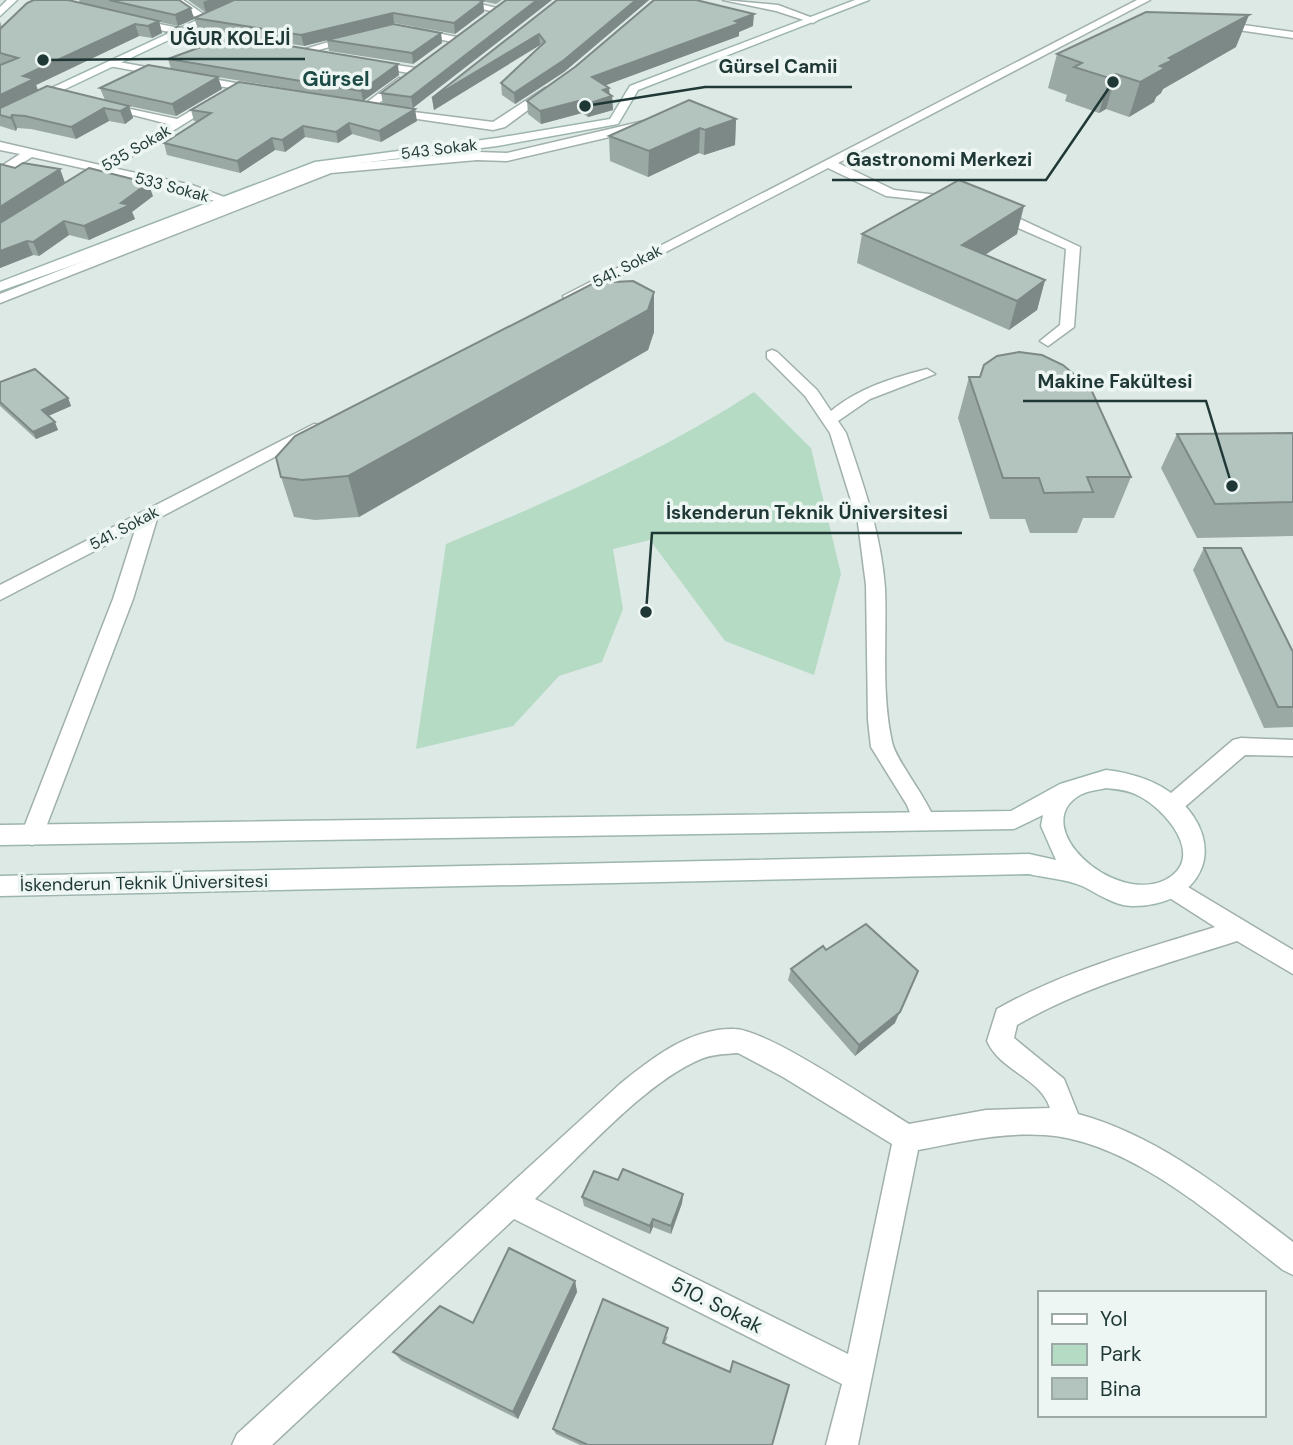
<svg xmlns="http://www.w3.org/2000/svg" width="1293" height="1445" viewBox="0 0 1293 1445" font-family="'DM Sans',sans-serif">
	<rect width="100%" height="100%" fill="#dde9e5"/>
	<!-- green -->
	<path fill="#b5dbc5" d="M754 392 811 448 841 574 814 675 725 641 650 540 613 549 623 609 602 662 559 676 513 726 416 749 446 544C552 500 657 455 754 392Z"/>
	<g fill="none" stroke-linecap="round" stroke-linejoin="round">
		<!-- street casing -->
		<g stroke="#a0b0ad" stroke-width="3">
			<g id="street">
				<polygon points="171,0 183,0 212,20 203,22"/>
				<polygon points="445,0 465,0 504,10 499,13"/>
				<polygon points="723,0 778,5 818,20 813,23 776,11"/>
				<polygon points="1137,0 1150,0 838,163 894,190 955,197 960,198 960,204 886,196 828,168 575,299 565,299 563,296"/>
				<polygon points="134,19 199,32 204,35 199,38 130,24 130,20"/>
				<polygon points="1215,21 1293,32 1293,38 1211,26 1211,22"/>
				<polygon points="414,28 461,38 462,40 457,43 410,33 410,29"/>
				<polygon points="355,34 360,37 359,39 300,55 295,52"/>
				<polygon points="113,61 258,87 264,90 258,93 109,66 108,64"/>
				<polygon points="372,61 415,68 420,71 415,74 368,66 367,64"/>
				<polygon points="399,78 409,80 370,110 362,110 362,106"/>
				<polygon points="545,88 555,90 505,127 493,130 390,115 384,112 390,109 493,122"/>
				<polygon points="211,99 221,101 113,168 192,185 227,198 227,204 104,173 75,189 70,188 70,182 91,170 32,157 0,177 0,167 20,154 0,150 0,142 100,165 168,124 102,107 102,103 177,119"/>
				<polygon points="644,121 648,122 648,128 507,161 477,160 331,173 0,303 0,294 325,166 477,152 507,153"/>
				<polygon points="991,210 1001,210 1080,247 1074,327 1048,346 1040,341 1060,325 1066,249 991,216"/>
				<path d="M772 350 777 352 817 390 831 411C859 388 892 378 927 369L935 374 870 399 838 421 846 433C863 484 881 533 885 588 887 638 881 693 892 742 896 761 926 796 935 821L932 828 924 830 916 828 907 805 871 747 868 720 866 585 858 523 830 433 805 396 767 358V352Z"/>
				<polygon points="314,424 320,425 320,433 157,519 133,599 43,835 40,842 32,845 24,842 21,835 113,599 135,530 0,600 0,585"/>
				<polygon points="1241,738 1293,740 1293,756 1245,755 1180,811 1172,814 1164,811 1161,805 1164,799 1233,740"/>
				<path d="M1173 878 1293 950V974L1237 941C1163 965 1084 986 1017 1025L1014 1038 1064 1079 1078 1114C1159 1136 1227 1192 1293 1242V1275L1283 1270C1217 1219 1131 1141 1045 1135 1002 1132 960 1142 918 1150L858 1445H826L842 1384 514 1219 272 1445H232L237 1434 620 1084C652 1058 690 1028 734 1029 767 1029 876 1104 909 1124L986 1110 1050 1108C1041 1078 1000 1071 987 1041L997 1009C1064 971 1141 950 1215 927L1165 895 1161 888 1165 881ZM738 1053 783 1077 892 1144 848 1354 535 1199C580 1157 645 1082 701 1059 713 1054 725 1054 738 1053Z"/>
			</g>
		</g>
		<!-- secondary casing -->
		<g stroke="#9db5af" stroke-width="3">
			<g id="secondary">
				<polygon points="7,0 17,0 0,16 0,7"/>
				<polygon points="240,0 253,0 0,120 0,112"/>
				<polygon points="855,0 869,0 638,90 618,124 497,146 321,168 127,246 0,291 0,282 315,162 497,138 610,119 630,86"/>
				<path d="M1106 770C1131 773 1156 780 1176 797 1231 845 1202 907 1131 906 1113 905 1097 893 1082 886 1067 879 1045 878 1029 874L0 896V876L1029 854 1056 860 1041 826 1043 815 1014 829 0 845V825L1011 811 1060 784ZM1106 788C1116 789 1128 790 1137 795 1165 808 1208 858 1165 880 1113 905 1027 826 1080 795 1087 791 1098 790 1106 788Z"/>
			</g>
		</g>
		<!-- street -->
		<use href="#street" fill="#fff" fill-rule="evenodd"/>
		<!-- secondary -->
		<use href="#secondary" fill="#fff" fill-rule="evenodd"/>
	</g>
	<!-- wall -->
	<g fill="#9aa9a4">
		<polygon points="79,0 179,0 194,19 178,26 151,20 159,21 162,33 152,38 139,36 36,85 38,90 105,100 100,88 171,69 168,59 200,48 171,42 168,32 399,75 363,101 383,104 381,93 506,0 413,108 386,105 417,121 381,142 352,134 338,143 305,137 285,152 275,150 240,173 167,155 164,143 198,122 194,121 191,110 349,99 218,77 222,89 176,116 129,106 133,118 125,124 109,121 76,139 31,129 17,128 16,131 0,126 0,65 1,65 0,64 0,21 2,27 80,3"/>
		<polygon points="188,0 477,0 483,1 484,12 455,34 394,23 377,28 441,33 442,43 413,64 329,51 327,40 304,46 198,29 194,18 206,13"/>
		<polygon points="477,0 502,0 496,4"/>
		<polygon points="557,0 649,0 564,72 515,104 502,95 501,83 540,46 540,45 434,110 432,98"/>
		<polygon points="753,26 739,32 739,36 605,85 609,94 612,96 613,110 588,117 582,113 541,124 528,114 527,101 575,67"/>
		<polygon points="1236,47 1163,89 1161,93 1156,97 1154,102 1129,117 1106,109 1099,113 1065,101 1067,95 1048,88 1057,54"/>
		<polygon points="736,119 735,145 704,155 699,153 648,177 610,161 609,136"/>
		<polygon points="0,164 15,168 60,169 65,183 153,196 132,212 135,219 89,240 69,235 39,256 33,255 0,268"/>
		<polygon points="862,234 1017,234 985,255 1045,280 1037,310 1009,330 857,263"/>
		<polygon points="654,292 654,332 648,350 359,517 315,520 294,517 281,477"/>
		<polygon points="969,377 1131,477 1114,518 1083,518 1077,533 1030,533 1025,519 990,519 958,418"/>
		<polygon points="0,382 68,398 71,406 48,416 58,430 36,439 0,406"/>
		<polygon points="1293,433 1293,536 1197,538 1161,468 1177,434"/>
		<polygon points="1204,548 1293,652 1293,727 1264,728 1193,570"/>
		<polygon points="826,950 895,1023 855,1056 788,980 791,969"/>
		<polygon points="618,1180 683,1194 682,1203 671,1234 653,1227 650,1234 584,1206 582,1197"/>
		<polygon points="575,1281 577,1292 518,1419 402,1361 393,1352 473,1323"/>
		<polygon points="668,1336 665,1343 772,1445 580,1445 556,1434 553,1429"/>
	</g>
	<!-- shaded-wall -->
	<g fill="#7d8986">
		<polygon points="208,0 234,0 206,13 203,2"/>
		<polygon points="537,0 552,0 413,108 411,97"/>
		<polygon points="636,0 649,0 564,72 515,104 514,93"/>
		<polygon points="483,1 484,12 455,34 454,23"/>
		<polygon points="191,8 194,19 178,26 175,15"/>
		<polygon points="393,13 394,23 304,46 301,35"/>
		<polygon points="754,14 753,26 739,32 739,36 593,90 592,77"/>
		<polygon points="1249,15 1236,47 1163,89 1161,93 1156,97 1154,102 1129,117 1140,82 1169,58"/>
		<polygon points="159,21 162,33 152,38 148,26"/>
		<polygon points="135,24 139,36 36,85 38,91 0,111 0,95 23,76"/>
		<polygon points="441,33 442,43 413,64 412,53"/>
		<polygon points="539,34 540,45 434,110 432,98"/>
		<polygon points="398,64 399,75 363,101 361,91"/>
		<polygon points="1116,74 1106,109 1099,113 1109,78"/>
		<polygon points="218,77 222,89 176,116 172,104"/>
		<polygon points="609,88 610,97 612,96 613,110 588,117 587,104 603,90"/>
		<polygon points="582,100 582,113 541,124 540,111"/>
		<polygon points="129,106 133,118 125,124 120,111"/>
		<polygon points="104,108 109,121 76,139 71,127"/>
		<polygon points="415,109 417,121 381,142 379,131"/>
		<polygon points="12,115 17,128 16,131 11,118"/>
		<polygon points="736,119 735,145 704,155 705,130"/>
		<polygon points="349,123 352,134 338,143 336,132"/>
		<polygon points="303,126 305,137 285,152 282,140"/>
		<polygon points="700,128 699,153 648,177 649,151"/>
		<polygon points="272,138 275,150 240,173 237,161"/>
		<polygon points="60,169 65,183 0,225 0,207"/>
		<polygon points="148,183 153,196 132,212 135,219 89,240 84,226 121,203"/>
		<polygon points="1024,206 1017,234 955,274 962,245"/>
		<polygon points="64,221 69,235 39,256 33,242"/>
		<polygon points="27,241 33,255 0,268 0,251"/>
		<polygon points="1045,280 1037,310 1009,330 1017,301"/>
		<polygon points="654,292 654,332 648,350 359,517 348,476"/>
		<polygon points="68,398 71,406 46,417 42,410"/>
		<polygon points="55,422 58,430 36,439 33,432"/>
		<polygon points="918,971 895,1023 855,1056 859,1045"/>
		<polygon points="683,1194 682,1203 671,1234 671,1226"/>
		<polygon points="653,1219 653,1227 650,1234 650,1226"/>
		<polygon points="575,1281 577,1292 518,1419 513,1412"/>
	</g>
	<!-- building -->
	<g fill="#b3c4bf" stroke="#7d8986" stroke-width="2">
		<polygon points="34,0 68,0 159,21 148,26 135,24 23,76 34,79 0,95 0,65 18,58 0,53 0,29 27,3"/>
		<polygon points="109,0 179,0 191,8 175,15"/>
		<polygon points="234,0 477,0 483,1 454,23 393,13 301,35 194,18"/>
		<polygon points="506,0 537,0 411,97 381,93"/>
		<polygon points="557,0 636,0 564,60 514,93 501,83 545,42 539,34 432,98"/>
		<polygon points="654,0 696,0 754,14 735,21 740,23 592,77 609,88 603,90 612,96 587,104 582,100 540,111 527,101 575,67"/>
		<polygon points="1146,12 1249,15 1169,58 1173,60 1160,66 1165,68 1140,82 1116,74 1109,78 1074,67 1082,63 1057,54"/>
		<polygon points="393,24 441,33 412,53 327,40"/>
		<polygon points="177,27 398,64 361,91 168,59 217,41 168,32"/>
		<polygon points="148,65 218,77 172,104 100,88"/>
		<polygon points="239,82 415,109 379,131 349,123 336,132 303,126 282,140 272,138 237,161 164,143 211,113 191,110"/>
		<polygon points="47,86 129,106 120,111 104,108 71,127 25,116 12,115 11,118 0,115 0,108"/>
		<polygon points="689,100 736,119 705,130 700,128 649,151 609,136"/>
		<polygon points="23,163 60,169 0,207 0,164 15,168"/>
		<polygon points="89,168 148,183 121,203 130,205 84,226 64,221 33,242 27,241 0,251 0,223"/>
		<polygon points="959,180 1024,206 962,245 1045,280 1017,301 862,234"/>
		<polygon points="633,281 654,292 648,310 348,476 302,480 281,477 276,457 295,436 594,283"/>
		<polygon points="1019,352 1042,355 1063,365 1076,376 1085,376 1131,477 1087,477 1093,492 1044,493 1039,478 1003,478 969,377 980,377 984,365 997,356"/>
		<polygon points="35,369 68,398 42,410 55,422 33,432 0,402 0,382"/>
		<polygon points="1293,433 1293,502 1215,504 1177,434"/>
		<polygon points="1204,548 1241,548 1293,652 1293,707 1278,707"/>
		<polygon points="866,924 918,971 900,1012 859,1045 791,969 823,946 826,950"/>
		<polygon points="623,1169 683,1194 671,1226 653,1219 650,1226 582,1197 594,1171 618,1180"/>
		<polygon points="509,1248 575,1281 513,1412 393,1352 440,1306 473,1323"/>
		<polygon points="603,1299 668,1328 663,1343 730,1372 733,1361 789,1385 772,1445 588,1445 553,1429"/>
	</g>
	<g text-anchor="middle" dominant-baseline="central" stroke-width="7" stroke-linejoin="round" paint-order="stroke">
		<!-- far-street labels -->
		<g font-size="16" fill="#1f3835" stroke="#edf6f3">
			<text transform="translate(136 148) rotate(-30)">535 Sokak</text>
			<text transform="translate(439 149) rotate(-7)">543 Sokak</text>
			<text transform="translate(172 187) rotate(15)">533 Sokak</text>
			<text transform="translate(627 266) rotate(-27)">541. Sokak</text>
			<text transform="translate(124 528) rotate(-28)">541. Sokak</text>
		</g>
		<!-- street labels -->
		<g font-size="18" fill="#1f3835" stroke="#edf6f3">
			<text transform="translate(144 883) rotate(-1)">İskenderun Teknik Üniversitesi</text>
		</g>
		<!-- far-district labels -->
		<g font-size="21" font-weight="bold" fill="#1c4a45" stroke="#edf6f3">
			<text x="336" y="79">Gürsel</text>
		</g>
		<!-- near-street labels -->
		<g font-size="21" fill="#1f3835" stroke="#edf6f3">
			<text transform="translate(717 1305) rotate(27)">510. Sokak</text>
		</g>
	</g>
	<!-- callouts -->
	<path fill="none" stroke="#1f3835" stroke-width="2.5" d="M43 60L156 59H305M585 106L705 87H852M1113 82L1046 180H832M1232 486L1206 401H1023M646 612L652 533H962"/>
	<g fill="#1f3835" stroke="#edf6f3" stroke-width="2.5">
		<circle cx="43" cy="60" r="7"/>
		<circle cx="585" cy="106" r="7"/>
		<circle cx="1113" cy="82" r="7"/>
		<circle cx="1232" cy="486" r="7"/>
		<circle cx="646" cy="612" r="7"/>
	</g>
	<g font-size="19" text-anchor="middle" font-weight="bold" fill="#1f3835" stroke="#edf6f3" stroke-width="7" stroke-linejoin="round" paint-order="stroke">
		<text x="230" y="45">UĞUR KOLEJİ</text>
		<text x="778" y="73">Gürsel Camii</text>
		<text x="939" y="166">Gastronomi Merkezi</text>
		<text x="1115" y="388">Makine Fakültesi</text>
		<text x="807" y="519">İskenderun Teknik Üniversitesi</text>
	</g>
	<!-- legend -->
	<rect x="1038" y="1291" width="228" height="126" fill="#edf6f3" stroke="#9baaa7" stroke-width="2"/>
	<rect x="1052" y="1314" width="35" height="10" fill="#ffffff" stroke="#9baaa7" stroke-width="2"/>
	<text x="1100" y="1326" font-size="21" fill="#1f3835">Yol</text>
	<rect x="1052" y="1344" width="35" height="21" fill="#b5dbc5" stroke="#9baaa7" stroke-width="2"/>
	<text x="1100" y="1361" font-size="21" fill="#1f3835">Park</text>
	<rect x="1052" y="1378" width="35" height="21" fill="#b3c4bf" stroke="#9baaa7" stroke-width="2"/>
	<text x="1100" y="1396" font-size="21" fill="#1f3835">Bina</text>
</svg>
